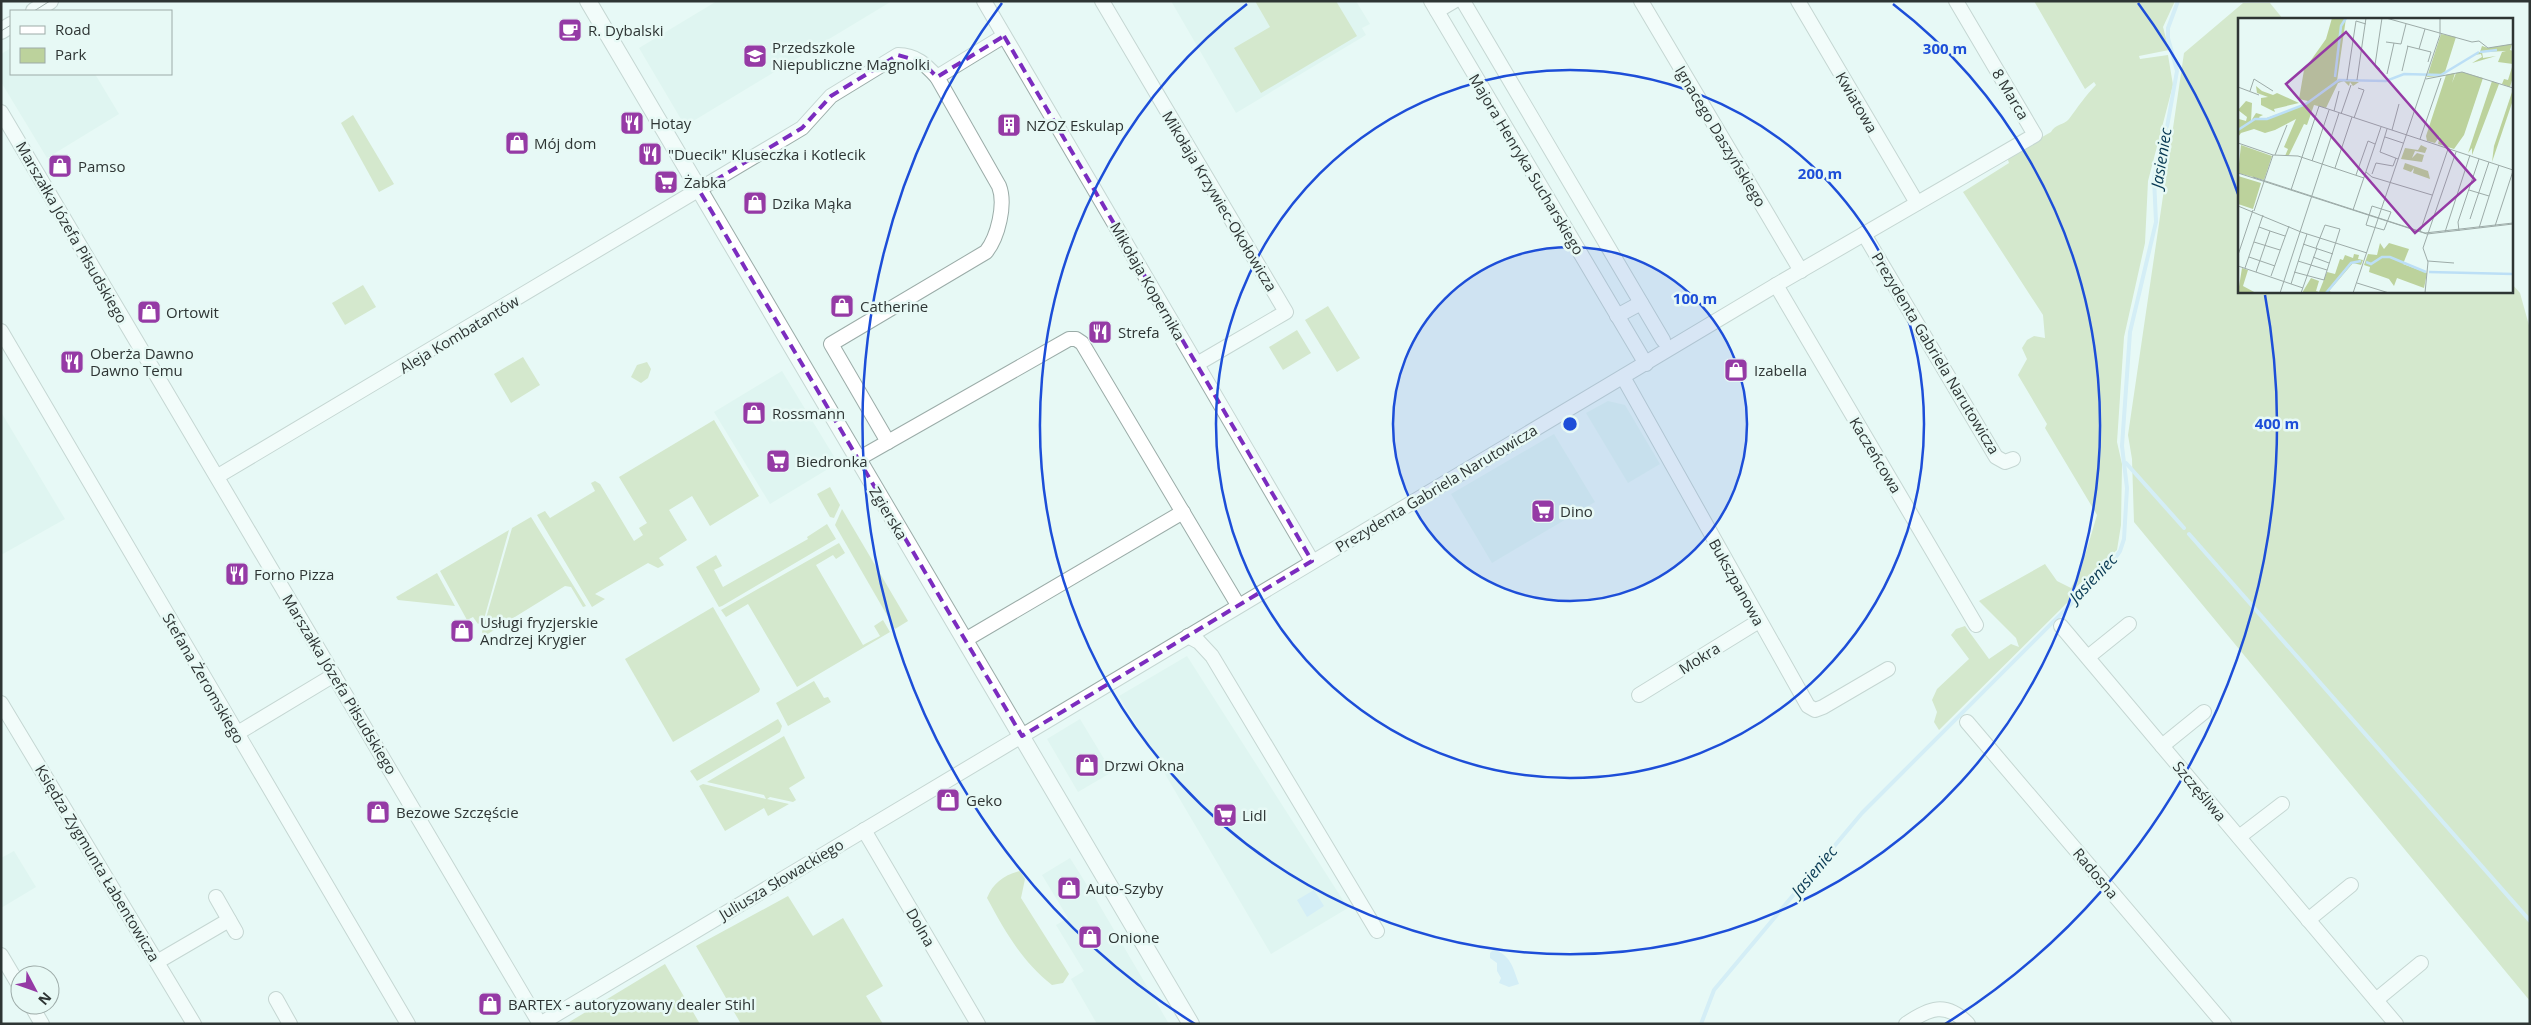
<svg xmlns="http://www.w3.org/2000/svg" width="2531" height="1025" viewBox="0 0 2531 1025" font-family="'Open Sans',sans-serif">
	<rect width="100%" height="100%" fill="#e7f9f5"/>
	<!-- built -->
	<g fill="#d5f0ea">
		<polygon points="717,1 892,1 685,126 639,48"/>
		<polygon points="1171,1 1356,1 1370,24 1362,28 1366,35 1236,113"/>
		<polygon points="11,48 11,74 95,74 119,114 47,158 1,82 1,54"/>
		<polygon points="782,371 838,463 770,504 714,412"/>
		<polygon points="1608,401 1625,405 1660,464 1628,483 1586,413"/>
		<polygon points="1,412 65,519 1,555"/>
		<polygon points="1554,434 1595,502 1492,563 1451,494"/>
		<polygon points="1187,656 1348,908 1271,954 1119,696"/>
		<polygon points="1080,719 1112,772 1078,792 1047,739"/>
		<polygon points="14,851 36,887 1,908 1,858"/>
		<polygon points="1070,858 1097,901 1169,1024 1097,1024 1071,979 1084,971 1056,925 1068,918 1042,875"/>
	</g>
	<!-- green -->
	<g fill="#bcd29c">
		<polygon points="1255,1 1336,1 1357,36 1261,93 1234,48 1270,27"/>
		<path d="M2034 1H2175L2163 27 2169 50 2139 56 2140 59 2168 55 2173 85 2148 181 2145 243 2124 337 2117 442 2122 464 2121 525 2117 550 2073 590 2075 595 1939 730 1934 722 1937 712 1932 700 1937 689 1969 659 1951 635 1956 629 1965 626 1989 659 2011 644 2019 647 2016 638 1979 601 2045 564 2057 581 2071 588 2081 569 2097 515 2045 428 2047 424 2018 375 2027 359 2022 348 2027 340 2034 336 2045 338 2043 315 1963 192 2009 163 2007 157 2051 132C2055 124 2064 125 2069 119 2078 107 2085 96 2096 85L2094 82 2085 89Z"/>
		<polygon points="2243,3 2270,3 2283,19 2240,19 2240,291 2512,291 2512,284 2520,293 2530,329 2530,1001 2134,522 2132,459 2128,435 2184,53"/>
		<polygon points="353,115 394,184 379,192 341,123"/>
		<polygon points="363,285 376,307 345,325 332,303"/>
		<polygon points="1328,306 1360,358 1337,372 1305,320"/>
		<polygon points="1297,330 1311,353 1283,370 1269,347"/>
		<polygon points="523,357 540,385 511,403 494,374"/>
		<polygon points="647,362 651,369 648,378 641,383 631,377 637,365"/>
		<polygon points="714,420 759,496 710,526 692,496 669,510 687,540 659,558 664,565 658,568 648,563 595,594 605,599 592,607 537,515 545,511 550,518 595,491 591,483 595,481 600,484 634,541 643,535 639,528 647,523 619,477"/>
		<polygon points="830,487 840,505 834,518 830,517 817,494"/>
		<polygon points="842,509 908,621 895,629 835,525"/>
		<polygon points="531,517 586,606 583,607 571,587 565,586 486,635 487,641 482,632 512,528"/>
		<polygon points="827,524 836,539 722,606 719,607 696,567 716,555 722,566 714,570 723,587 808,539 807,537"/>
		<polygon points="509,530 484,619 478,624 473,617 467,620 440,571"/>
		<polygon points="839,543 845,553 836,559 833,555 816,565 863,645 880,636 874,626 883,620 890,632 797,687 748,604 726,617 721,610"/>
		<polygon points="437,573 455,606 398,600 396,597"/>
		<polygon points="713,607 760,689 759,692 673,742 625,659"/>
		<polygon points="814,681 824,698 828,697 831,702 788,726 776,703"/>
		<polygon points="778,719 782,726 780,732 697,781 690,771"/>
		<polygon points="784,736 805,778 789,788 796,800 793,802 770,797 767,799 789,804 768,816 764,808 725,831 699,786 703,784 766,799 764,795 707,782"/>
		<path d="M1020 871 1025 879 1021 898 1069 974 1063 983 1052 985C1021 960 1006 933 987 898 993 883 1004 875 1020 871Z"/>
		<polygon points="788,896 813,936 843,918 883,986 866,996 883,1024 741,1024 696,946"/>
		<polygon points="665,964 700,1024 566,1024"/>
	</g>
	<!-- water -->
	<g fill="#bcdff6">
		<polygon points="1314,890 1324,906 1307,917 1297,900"/>
		<path d="M1494 949C1512 957 1513 968 1519 984L1509 987 1499 983 1501 978 1497 971V963L1490 958V953Z"/>
	</g>
	<g fill="none" stroke-linecap="round" stroke-linejoin="round">
		<!-- stream -->
		<g stroke="#bcdff6" stroke-width="4">
			<polyline points="2126,463 2184,528"/>
			<polyline points="2189,534 2530,921"/>
			<polyline points="1701,1024 1714,990 1862,813 2111,564 2120,551 2124,539 2127,488 2122,446 2130,332 2156,222 2154,178 2167,127 2177,71 2168,38 2168,28 2178,1"/>
		</g>
		<!-- minor casing -->
		<g stroke="#9baca8" stroke-width="16">
			<g id="minor">
				<polyline points="984,1 1312,561"/>
				<polyline points="1102,1 1286,312 1197,364"/>
				<polyline points="1431,1 1646,364"/>
				<polyline points="1463,1 1663,340"/>
				<polyline points="1641,1 1801,271"/>
				<polyline points="1798,1 1917,203"/>
				<polyline points="1437,11 1454,1"/>
				<polyline points="1,112 540,1024"/>
				<polyline points="1864,234 1996,457 2005,462 2013,459"/>
				<polyline points="1776,285 1976,625"/>
				<polyline points="1617,316 1641,303"/>
				<polyline points="1,331 408,1024"/>
				<polyline points="1623,377 1808,706 1815,710 1823,707 1888,669"/>
				<path d="M888 442 831 344 986 252C998 237 1006 204 999 186L937 77"/>
				<polyline points="858,459 1069,339 1076,339 1082,343 1238,605"/>
				<path d="M218 476 802 128 831 96 898 55C916 55 926 65 937 77L1004 36"/>
				<polyline points="2061,626 2396,1024"/>
				<polyline points="1188,636 1199,642 1212,656 1377,931"/>
				<polyline points="965,640 1183,512"/>
				<polyline points="2088,657 2129,624"/>
				<polyline points="1639,695 1759,621"/>
				<polyline points="1,703 194,1024"/>
				<polyline points="1967,722 2224,1024"/>
				<polyline points="236,734 334,675"/>
				<polyline points="2162,746 2204,712"/>
				<polyline points="864,830 978,1024"/>
				<polyline points="2239,837 2282,804"/>
				<polyline points="216,897 236,932"/>
				<polyline points="2308,920 2351,885"/>
				<polyline points="1,955 20,987"/>
				<polyline points="157,962 229,920"/>
				<polyline points="276,999 290,1024"/>
				<polyline points="2376,1000 2421,963"/>
				<polyline points="31,1005 42,1024"/>
				<polyline points="540,1024 1776,285 2035,135 1956,1"/>
				<path d="M1906 1024C1929 1008 1946 1001 1968 1024"/>
			</g>
		</g>
		<!-- major casing -->
		<g stroke="#9baca8" stroke-width="18">
			<g id="major">
				<polyline points="588,1 1191,1024"/>
				<polyline points="34,11 50,1"/>
				<polyline points="1,31 11,25"/>
			</g>
		</g>
		<!-- minor -->
		<use href="#minor" stroke="#fff" stroke-width="14"/>
		<!-- major -->
		<use href="#major" stroke="#fff" stroke-width="16"/>
		<!-- tram -->
		<g stroke="#586160" stroke-width="1">
			<polyline points="34,11 50,1"/>
			<polyline points="1,31 11,25"/>
		</g>
	</g>
	<!-- marked area -->
	<path d="M0 0H2531V1025H0ZM1004 36 1312 561 1022 736 699 190 802 128 831 96 898 55 922 62 937 77Z" fill="#e7f9f5" fill-opacity=".55" fill-rule="evenodd"/>
	<path fill="none" stroke="#7b2cbf" stroke-width="4" stroke-dasharray="10 6" stroke-linejoin="round" d="M1004 36 1312 561 1022 736 699 190 802 128 831 96 898 55 922 62 937 77Z"/>
	<!-- distance rings -->
	<circle cx="1570" cy="424" r="177" fill="#1d4ed8" fill-opacity=".12"/>
	<g fill="none" stroke="#1d4ed8" stroke-width="2.5">
		<circle cx="1570" cy="424" r="177"/>
		<circle cx="1570" cy="424" r="354"/>
		<path d="M1893 4A530 530 0 1 1 1247 4"/>
		<path d="M1195 1024A707 707 0 0 1 1002 3M2138 3A707 707 0 0 1 2238 194M2265 295A707 707 0 0 1 1945 1024"/>
	</g>
	<!-- icons -->
	<defs>
		<g id="cafe-square" transform="scale(1.25)"><rect x="-9" y="-9" width="18" height="18" rx="4" fill="#953aa5" stroke="#e7f9f5"/><path d="M-5.5-4.5H6V0H3Q3 3.5 0 3.5H-2.5Q-5.5 3.5-5.5 0ZM3-3.2v2h1.7v-2ZM-6 4.5H4V6H-6Z" fill="#fff"/></g>
		<g id="school-square" transform="scale(1.25)"><rect x="-9" y="-9" width="18" height="18" rx="4" fill="#953aa5" stroke="#e7f9f5"/><path d="M0-5L7-2L0 1L-7-2ZM-4 1L0 2.5L4 1V4Q0 6-4 4Z" fill="#fff"/></g>
		<g id="restaurant-square" transform="scale(1.25)"><rect x="-9" y="-9" width="18" height="18" rx="4" fill="#953aa5" stroke="#e7f9f5"/><path d="M-5-6h1v4h1v-4h1v4h1v-4h1v5L-1.5 .5V6h-2V.5L-5-1ZM5-6V6H3V1.5H1.5Q1.5-4 5-6Z" fill="#fff"/></g>
		<g id="building-square" transform="scale(1.25)"><rect x="-9" y="-9" width="18" height="18" rx="4" fill="#953aa5" stroke="#e7f9f5"/><path d="M-4-6H4V6H1V3H-1V6H-4ZM-2.5-4.3h1.7v1.8h-1.7ZM.8-4.3h1.7v1.8H.8ZM-2.5-1h1.7V.8h-1.7ZM.8-1h1.7V.8H.8Z" fill="#fff"/></g>
		<g id="shop-square" transform="scale(1.25)"><rect x="-9" y="-9" width="18" height="18" rx="4" fill="#953aa5" stroke="#e7f9f5"/><path d="M-5-2.5h2.3a2.7 3.5 0 0 1 5.4 0H5L5.5 6h-11ZM-1.5-2.5h3a1.5 2.3 0 0 0-3 0Z" fill="#fff"/></g>
		<g id="supermarket-square" transform="scale(1.25)"><rect x="-9" y="-9" width="18" height="18" rx="4" fill="#953aa5" stroke="#e7f9f5"/><path d="M-6-5.5h2.5l.6 2H6L4.5 2H-2.5L-4.4-4H-6ZM-1.5 3.2a1.3 1.3 0 1 0 .1 0ZM3 3.2a1.3 1.3 0 1 0 .1 0Z" fill="#fff"/></g>
	</defs>
	<g fill-rule="evenodd">
		<use href="#cafe-square" x="570" y="30"/>
		<use href="#school-square" x="755" y="56"/>
		<use href="#restaurant-square" x="632" y="123"/>
		<use href="#building-square" x="1009" y="125"/>
		<use href="#shop-square" x="517" y="143"/>
		<use href="#restaurant-square" x="650" y="154"/>
		<use href="#shop-square" x="60" y="166"/>
		<use href="#supermarket-square" x="666" y="182"/>
		<use href="#shop-square" x="755" y="203"/>
		<use href="#shop-square" x="842" y="306"/>
		<use href="#shop-square" x="149" y="312"/>
		<use href="#restaurant-square" x="1100" y="332"/>
		<use href="#restaurant-square" x="72" y="362"/>
		<use href="#shop-square" x="1736" y="370"/>
		<use href="#shop-square" x="754" y="413"/>
		<use href="#supermarket-square" x="778" y="461"/>
		<use href="#supermarket-square" x="1543" y="511"/>
		<use href="#restaurant-square" x="237" y="574"/>
		<use href="#shop-square" x="462" y="631"/>
		<use href="#shop-square" x="1087" y="765"/>
		<use href="#shop-square" x="948" y="800"/>
		<use href="#shop-square" x="378" y="812"/>
		<use href="#supermarket-square" x="1225" y="815"/>
		<use href="#shop-square" x="1069" y="888"/>
		<use href="#shop-square" x="1090" y="937"/>
		<use href="#shop-square" x="490" y="1004"/>
	</g>
	<g text-anchor="middle" dominant-baseline="central" stroke-width="5" stroke-linejoin="round" paint-order="stroke">
		<!-- poi labels -->
		<g font-size="15" fill="#2e3534" stroke="#e7f9f5" text-anchor="start">
			<text x="588" y="30">R. Dybalski</text>
			<text x="772" y="47">Przedszkole<tspan x="772" dy="17">Niepubliczne Magnolki</tspan></text>
			<text x="650" y="123">Hotay</text>
			<text x="1026" y="125">NZOZ Eskulap</text>
			<text x="534" y="143">Mój dom</text>
			<text x="668" y="154">"Duecik" Kluseczka i Kotlecik</text>
			<text x="78" y="166">Pamso</text>
			<text x="684" y="182">Żabka</text>
			<text x="772" y="203">Dzika Mąka</text>
			<text x="860" y="306">Catherine</text>
			<text x="166" y="312">Ortowit</text>
			<text x="1118" y="332">Strefa</text>
			<text x="90" y="353">Oberża Dawno<tspan x="90" dy="17">Dawno Temu</tspan></text>
			<text x="1754" y="370">Izabella</text>
			<text x="772" y="413">Rossmann</text>
			<text x="796" y="461">Biedronka</text>
			<text x="1560" y="511">Dino</text>
			<text x="254" y="574">Forno Pizza</text>
			<text x="480" y="622">Usługi fryzjerskie<tspan x="480" dy="17">Andrzej Krygier</tspan></text>
			<text x="1104" y="765">Drzwi Okna</text>
			<text x="966" y="800">Geko</text>
			<text x="396" y="812">Bezowe Szczęście</text>
			<text x="1242" y="815">Lidl</text>
			<text x="1086" y="888">Auto-Szyby</text>
			<text x="1108" y="937">Onione</text>
			<text x="508" y="1004">BARTEX - autoryzowany dealer Stihl</text>
		</g>
		<!-- street labels -->
		<g font-size="15" fill="#2e3534" stroke="#e7f9f5">
			<text transform="translate(2011 94) rotate(59)">8 Marca</text>
			<text transform="translate(1857 102) rotate(60)">Kwiatowa</text>
			<text transform="translate(1721 136) rotate(59)">Ignacego Daszyńskiego</text>
			<text transform="translate(1527 164) rotate(59)">Majora Henryka Sucharskiego</text>
			<text transform="translate(1220 201) rotate(59)">Mikołaja Krzywiec-Okołowicza</text>
			<text transform="translate(72 232) rotate(60)">Marszałka Józefa Piłsudskiego</text>
			<text transform="translate(1148 281) rotate(60)">Mikołaja Kopernika</text>
			<text transform="translate(459 334) rotate(-31)">Aleja Kombatantów</text>
			<text transform="translate(1936 353) rotate(59)">Prezydenta Gabriela Narutowicza</text>
			<text transform="translate(1876 455) rotate(59)">Kaczeńcowa</text>
			<text transform="translate(1436 488) rotate(-31)">Prezydenta Gabriela Narutowicza</text>
			<text transform="translate(889 513) rotate(59)">Zgierska</text>
			<text transform="translate(1737 582) rotate(61)">Bukszpanowa</text>
			<text transform="translate(1699 658) rotate(-32)">Mokra</text>
			<text transform="translate(204 678) rotate(60)">Stefana Żeromskiego</text>
			<text transform="translate(340 684) rotate(59)">Marszałka Józefa Piłsudskiego</text>
			<text transform="translate(2200 791) rotate(50)">Szczęśliwa</text>
			<text transform="translate(98 863) rotate(59)">Księdza Zygmunta Łabentowicza</text>
			<text transform="translate(2096 873) rotate(50)">Radosna</text>
			<text transform="translate(781 879) rotate(-31)">Juliusza Słowackiego</text>
			<text transform="translate(921 927) rotate(60)">Dolna</text>
		</g>
		<!-- water labels -->
		<g font-size="16" font-style="italic" fill="#083953" stroke="#e7f9f5">
			<text transform="translate(2161 158) rotate(-81)">Jasieniec</text>
			<text transform="translate(2093 578) rotate(-46)">Jasieniec</text>
			<text transform="translate(1814 871) rotate(-50)">Jasieniec</text>
		</g>
	</g>
	<!-- overview -->
	<g transform="translate(2238 18)">
		<rect width="275" height="275" fill="#e7f9f5"/>
		<path d="M94 0H108L99 63 73 81 101 62 121 64 115 68 112 64 111 68 106 63 100 65 88 90 76 87 69 107 66 106 51 137 47 138 50 131 46 129 58 101 37 112 27 115 16 111 3 115 0 119 1 101 8 103 9 99 0 92 8 83 14 85 13 103 18 95 25 97 21 99 23 102 68 86 70 83 61 81 66 52 88 21ZM203 16 218 19 207 54 202 58 189 59ZM274 26 272 32 275 33V59L272 69 264 66 266 61 270 62 275 46 260 44 264 34 268 33 244 34 245 40 258 38 234 45 244 39 243 36 235 37 242 34 244 28 250 30ZM224 54 245 60 226 117 216 131 200 126 202 118 197 125 189 123 188 118 208 57 217 55 214 65 218 55ZM254 63 261 66 234 137V130L230 135ZM18 68 24 73 35 77 39 75 61 85 36 91 37 94 23 87V80L30 79 19 75ZM275 71V82L254 144 256 128ZM3 127 34 138 26 162 0 155ZM183 127 189 130 187 135 177 133 174 140 179 135 186 137 184 144 163 141 167 130 180 132ZM167 145 190 153 192 161 175 155 176 150 173 154 165 151ZM0 158 23 165 15 191 0 186ZM142 225 146 231 151 225 171 231 165 246 189 255 186 270 159 260 156 268 151 261 131 254 132 249 126 247 130 236 139 237ZM116 236 121 237 120 241 125 242 123 247 115 245 91 273 95 275H64L73 260 81 263 78 273 81 274 89 254 97 256 102 241 105 242 107 237 115 240ZM4 250 10 252 5 268 18 275H0Z" fill="#bcd29c"/>
		<path fill="none" stroke="#bcdff6" stroke-width="2.5" d="M242 34 259 32M97 59 103 8 108 0M0 112 17 101H29L68 86 101 62 148 63 166 56 203 57 241 34M128 244 133 246 144 239H152L188 254M191 254 275 256M88 275 113 245 123 243"/>
		<path fill="none" stroke="#9daba8" stroke-width="1" d="M148 0 234 24 241 23 250 30 275 26M148 24 163 26 168 6M169 28 193 34 190 44M181 31 187 11M142 51 137 47 144 0M164 53 170 28M149 56 156 25M188 61 224 54 275 70M109 62 118 3 128 6M119 62 128 0M0 69 21 77M12 73 16 61 35 73M96 93 101 73M103 96 113 67M116 100 126 72 120 70M149 111 142 134 160 141M154 112 161 86M147 119 165 125M182 121 203 60M0 125 35 137 16 193M35 137 60 138 126 160M37 137 49 107M74 143 91 92M97 150 114 99M128 154 134 159 194 177M0 155 189 216 275 206M134 156 138 145 155 148 158 140M118 157 130 123 137 126M15 159 187 215 275 205M53 172 81 88 275 152M231 172 251 178M0 188 63 214 129 235M134 188 153 194 146 212 128 207ZM115 192 143 109M232 201 251 144M257 208 275 153M241 210 261 147M32 213 47 218M221 213 220 204 241 141M182 214 210 131M207 214 232 137M16 224 42 232M65 226 95 236M0 237 15 192M11 239 37 248M75 239 91 245M60 243 89 252M190 243 216 245M0 248 65 270M7 250 25 197M18 254 32 213 21 209M56 254 86 262 102 211 87 207 78 230M33 258 51 208M119 265 151 275M53 266 69 216M42 275 101 95M63 275 79 230M115 275 202 17V0M187 275 190 244 185 230 218 134"/>
		<path fill="#953aa5" fill-opacity="0.15" stroke="#953aa5" stroke-width="2.5" d="M108 14 237 162 177 215 48 66Z"/>
		<rect width="275" height="275" fill="none" stroke="#2e3534" stroke-width="2.5"/>
	</g>
	<circle cx="1570" cy="424" r="8" fill="#1d4ed8" stroke="#e7f9f5" stroke-width="2.5"/>
	<g font-size="15" text-anchor="middle" font-weight="bold" fill="#1d4ed8" stroke="#e7f9f5" stroke-width="5" stroke-linejoin="round" paint-order="stroke">
		<text x="1945" y="54">300 m</text>
		<text x="1820" y="179">200 m</text>
		<text x="1695" y="304">100 m</text>
		<text x="2277" y="429">400 m</text>
	</g>
	<!-- border -->
	<rect width="2531" height="1025" fill="none" stroke="#2e3534" stroke-width="5"/>
	<!-- legend -->
	<rect x="10" y="10" width="162" height="65" fill="#e7f9f5" stroke="#9daba8"/>
	<rect x="20" y="26" width="25" height="8" fill="#ffffff" stroke="#9daba8"/>
	<text x="55" y="35" font-size="15" fill="#2e3534">Road</text>
	<rect x="20" y="48" width="25" height="15" fill="#bcd29c" stroke="#9daba8"/>
	<text x="55" y="60" font-size="15" fill="#2e3534">Park</text>
	<!-- north arrow -->
	<g transform="translate(35 990) rotate(131)"><circle r="24" fill="#e7f9f5" stroke="#9daba8"/>
	<path d="M0-4L9 19L0 12L-9 19Z" fill="#953aa5"/>
	<text y="-8" font-size="14" font-weight="bold" text-anchor="middle" fill="#2e3534">N</text>
	</g>
</svg>
